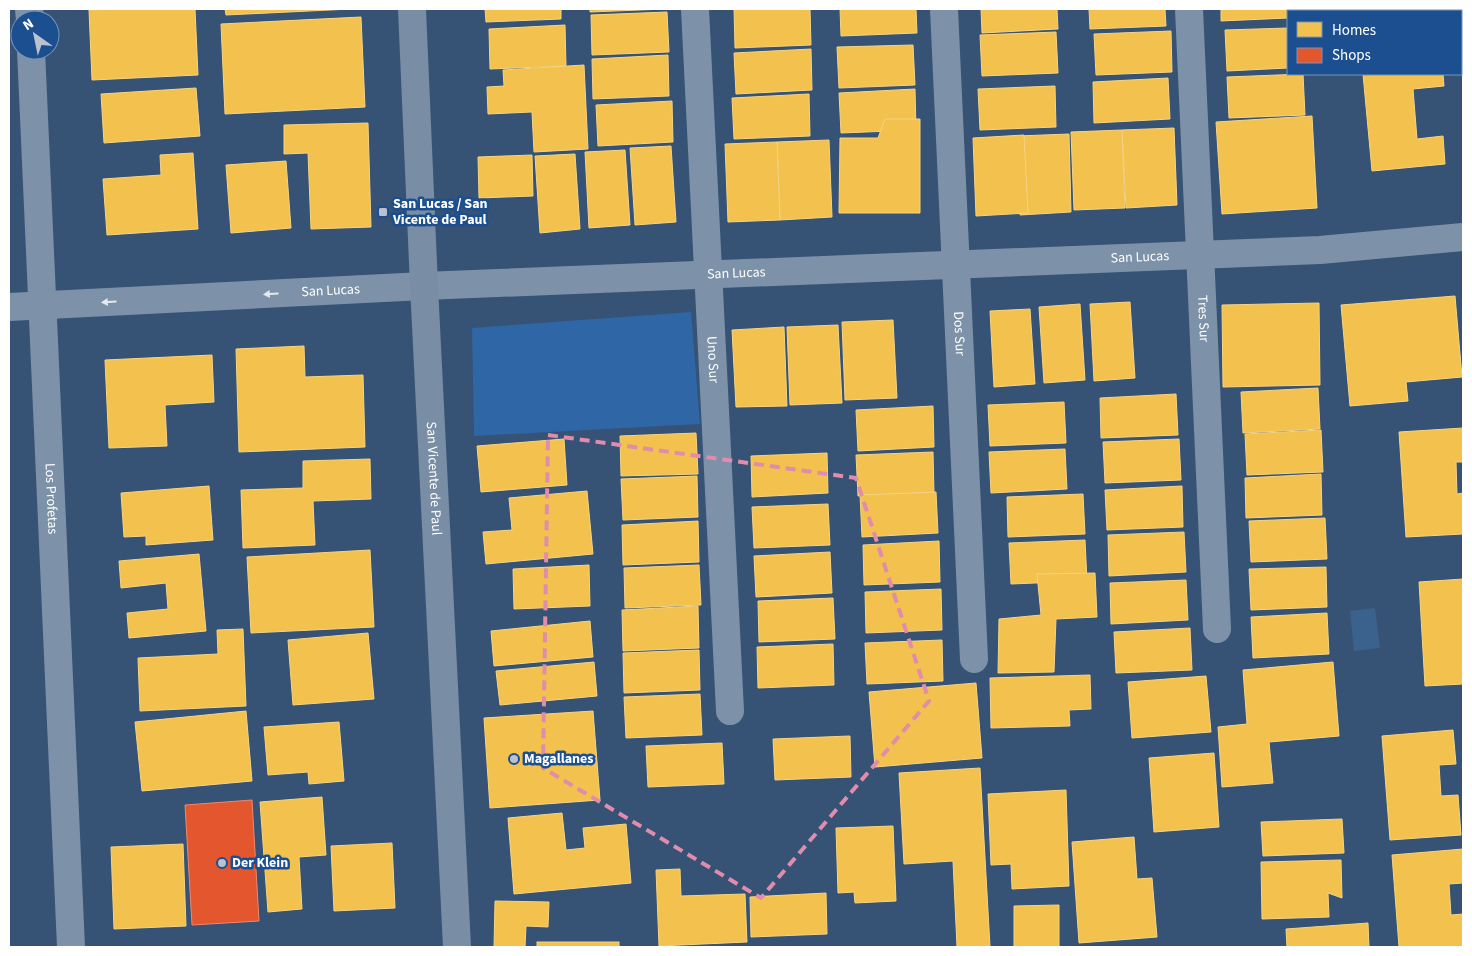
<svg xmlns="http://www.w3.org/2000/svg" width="1472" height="956" viewBox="0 0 1472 956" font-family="'Source Sans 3',sans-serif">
	<rect width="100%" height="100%" fill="#365274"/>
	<!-- green -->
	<polygon fill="#2f66a5" points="691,312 700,424 474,436 472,328"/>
	<!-- water -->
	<polygon fill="#3b618d" points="1375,608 1380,648 1354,651 1350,611"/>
	<!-- homes -->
	<g fill="#f2c14e" stroke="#f6d483">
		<polygon points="120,9 195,9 198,75 92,80 89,10"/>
		<polygon points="225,9 351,9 226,15"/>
		<polygon points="485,9 561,9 561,19 486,22"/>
		<polygon points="590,9 665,9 590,12"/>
		<polygon points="734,9 810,9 811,45 735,48"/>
		<polygon points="840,9 916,9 917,33 841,36"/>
		<polygon points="981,9 1057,9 1058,29 982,33"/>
		<polygon points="1089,9 1165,9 1166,26 1090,29"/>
		<polygon points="1221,9 1297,9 1297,11 1288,11 1288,18 1221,21"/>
		<rect x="1360" y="9" width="74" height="2"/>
		<polygon points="667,12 669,52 592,55 591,15"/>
		<polygon points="361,17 365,107 225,114 221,24"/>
		<polygon points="565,25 566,66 490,69 489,29"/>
		<polygon points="1288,28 1288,68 1227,71 1225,30"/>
		<polygon points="1171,31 1172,72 1096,75 1094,34"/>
		<polygon points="1056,32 1058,73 982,76 980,35"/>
		<polygon points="913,45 915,85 839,88 837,47"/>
		<polygon points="811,49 812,90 736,94 734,53"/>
		<polygon points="668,55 669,96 593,99 592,59"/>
		<polygon points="584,65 588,149 534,152 532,112 488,114 487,87 504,86 503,70"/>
		<polygon points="1303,74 1305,115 1229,118 1227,77"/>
		<polygon points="1363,74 1443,74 1444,86 1413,89 1417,139 1443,136 1445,164 1372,171"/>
		<polygon points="1168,78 1170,119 1094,123 1093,82"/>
		<polygon points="1055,86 1056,127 980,130 978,89"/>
		<polygon points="196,88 200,136 104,143 101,94"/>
		<polygon points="915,89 916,130 841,133 839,93"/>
		<polygon points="809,94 810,136 734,139 732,98"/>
		<polygon points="672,101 673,142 598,146 596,105"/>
		<polygon points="1312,116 1317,208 1222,214 1216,122"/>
		<polygon points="885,119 920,119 920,213 839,213 840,138 878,138"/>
		<polygon points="368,123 371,227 311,229 308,153 284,154 284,125"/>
		<polygon points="1174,128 1177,205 1126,208 1122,130"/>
		<polygon points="1122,130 1125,208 1074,210 1071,132"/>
		<polygon points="1069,134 1071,212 1020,215 1017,136"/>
		<polygon points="1024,135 1028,213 976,216 973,138"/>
		<polygon points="829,140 832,217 780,220 777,142"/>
		<polygon points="777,142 780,220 728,222 725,144"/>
		<polygon points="671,146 676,222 635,225 630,148"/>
		<polygon points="625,150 630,225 589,228 585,152"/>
		<polygon points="193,153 198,229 107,235 103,179 161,175 160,155"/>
		<polygon points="575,154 580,229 540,233 535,156"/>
		<polygon points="532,155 533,196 479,198 478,157"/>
		<polygon points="286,161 291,228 231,233 226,165"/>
		<polygon points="1455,296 1462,377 1406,382 1408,401 1350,406 1341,305"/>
		<polygon points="1130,302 1135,378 1094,381 1090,304"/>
		<polygon points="1319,303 1320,385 1223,387 1222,305"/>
		<polygon points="1080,304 1085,380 1044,383 1039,307"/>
		<polygon points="1030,309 1035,384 994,387 990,311"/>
		<polygon points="893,320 897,398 845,400 842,322"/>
		<polygon points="838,325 842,403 790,405 787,327"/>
		<polygon points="784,327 787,406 736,407 732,330"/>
		<polygon points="304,346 305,377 363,375 365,447 239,452 236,349"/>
		<polygon points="212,355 214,402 165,405 167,446 109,448 105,360"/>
		<polygon points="1318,388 1320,429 1243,433 1241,392"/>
		<polygon points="1176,394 1178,435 1101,438 1100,398"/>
		<polygon points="1064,402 1066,443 990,446 988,405"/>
		<polygon points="933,406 934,447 858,451 856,410"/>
		<polygon points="1463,428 1463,462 1456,462 1457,494 1463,493 1463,534 1406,537 1399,432"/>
		<polygon points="1321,430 1323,472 1247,475 1245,434"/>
		<polygon points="696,433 698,474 621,476 620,436"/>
		<polygon points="564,439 567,485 481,492 477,446"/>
		<polygon points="1179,439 1181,480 1105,483 1103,442"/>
		<polygon points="1065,449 1067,489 991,493 989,452"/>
		<polygon points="933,452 934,493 858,496 856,455"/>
		<polygon points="827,453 828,493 752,497 751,456"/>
		<polygon points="370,459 371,499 313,501 315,545 243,548 241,490 303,488 303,461"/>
		<polygon points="1321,474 1322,515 1246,518 1245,478"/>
		<polygon points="697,476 698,517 623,520 621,479"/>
		<polygon points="209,486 213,540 146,545 146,536 124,537 121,493"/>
		<polygon points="1182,486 1183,527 1107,530 1105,490"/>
		<polygon points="587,491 593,554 486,564 483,532 512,530 509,498"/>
		<polygon points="936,492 938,533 862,537 860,495"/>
		<polygon points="1083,494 1085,534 1008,537 1007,497"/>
		<polygon points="828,504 830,545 754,548 752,507"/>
		<polygon points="1325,518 1327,559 1251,562 1249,521"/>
		<polygon points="698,521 699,562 623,565 622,525"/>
		<polygon points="1184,532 1186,572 1109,576 1108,535"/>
		<polygon points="1085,540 1087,581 1011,584 1009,543"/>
		<polygon points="939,541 940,582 864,585 863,545"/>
		<polygon points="370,550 374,627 251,633 247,557"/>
		<polygon points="830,552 832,593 756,597 754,556"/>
		<polygon points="199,554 206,631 129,638 127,613 168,609 166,583 121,588 119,561"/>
		<polygon points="589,565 590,606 514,609 513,569"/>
		<polygon points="699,565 701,605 625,608 624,568"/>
		<polygon points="1326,567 1327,607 1251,610 1249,569"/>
		<polygon points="1095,573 1097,617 1056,619 1054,672 998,673 999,619 1041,615 1037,574"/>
		<polygon points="1463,579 1463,684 1425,686 1419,582"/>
		<polygon points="1186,580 1188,620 1111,624 1110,583"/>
		<polygon points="941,589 942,630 866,633 865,592"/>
		<polygon points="833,598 835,639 759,642 758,601"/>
		<polygon points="698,606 699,648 623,651 622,610"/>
		<polygon points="1327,613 1329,654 1253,658 1251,617"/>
		<polygon points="590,621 593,657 494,666 491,631"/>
		<polygon points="1190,628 1192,670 1116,673 1114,632"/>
		<polygon points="243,629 246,706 140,711 138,658 218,654 217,630"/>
		<polygon points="368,633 374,699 293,705 288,640"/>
		<polygon points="942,640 943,681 867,684 865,643"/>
		<polygon points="833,644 834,685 758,688 757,647"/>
		<polygon points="699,650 700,690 624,693 623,653"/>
		<polygon points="594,662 597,696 500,705 496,671"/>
		<polygon points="1333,662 1339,736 1269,742 1273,783 1222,787 1218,727 1247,724 1243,670"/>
		<polygon points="1090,675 1091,709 1069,710 1070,726 991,728 990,678"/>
		<polygon points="1206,676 1211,732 1132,738 1128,682"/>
		<polygon points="976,683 982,758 875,767 869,692"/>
		<polygon points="700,694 702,735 626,738 624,697"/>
		<polygon points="246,711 252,781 142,791 135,722"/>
		<polygon points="593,711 600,800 490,808 484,718"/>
		<polygon points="339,722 344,781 309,784 308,772 268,775 264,727"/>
		<polygon points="1453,730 1456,764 1439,765 1441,796 1458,795 1461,835 1390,840 1382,736"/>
		<polygon points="850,736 851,777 775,780 773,739"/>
		<polygon points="722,743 724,784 648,787 646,746"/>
		<polygon points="1214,753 1219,827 1154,832 1149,758"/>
		<polygon points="980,768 990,947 957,947 953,861 904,864 899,773"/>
		<polygon points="1066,790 1069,886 1012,889 1011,864 991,865 988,794"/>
		<polygon points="322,797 326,855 299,857 302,909 268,912 260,802"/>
		<polygon points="562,813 566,850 585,848 583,828 626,824 631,883 514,894 508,818"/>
		<polygon points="1342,819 1344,853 1263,856 1261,822"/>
		<polygon points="893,826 896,901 855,903 854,892 838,893 836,828"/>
		<polygon points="1134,837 1137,879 1152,878 1157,937 1079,943 1072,842"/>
		<polygon points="392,843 395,908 334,911 331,846"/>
		<polygon points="183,844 186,926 114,929 111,847"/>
		<polygon points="1463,849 1463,883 1449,884 1451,915 1463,914 1463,947 1399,947 1392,855"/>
		<polygon points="1341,860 1342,898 1328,893 1329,917 1262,919 1261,862"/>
		<polygon points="680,869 681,896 745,894 747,942 659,946 656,870"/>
		<polygon points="826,893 827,934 751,937 750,897"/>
		<polygon points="495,901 549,902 548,927 526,926 525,947 494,947"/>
		<polygon points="1059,905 1059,947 1014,947 1014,906"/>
		<polygon points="1368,923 1369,947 1287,947 1286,929"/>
		<rect x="537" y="942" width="82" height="5"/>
	</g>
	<!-- shops -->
	<polygon fill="#e4572e" stroke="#ec896d" points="252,800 259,921 192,925 185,805"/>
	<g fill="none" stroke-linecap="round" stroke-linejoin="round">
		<!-- street -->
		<g stroke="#7d92a8" stroke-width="28">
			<polyline points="29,9 30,20"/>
			<path id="s1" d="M695 9 730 711"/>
			<path id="s2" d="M944 9 974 659"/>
			<path id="s3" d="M1189 9 1217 629"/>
			<path id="s4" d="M31 50 71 947"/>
			<path id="s5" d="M9 307 424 286 1320 250 1463 237"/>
		</g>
		<!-- secondary -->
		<path stroke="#798da4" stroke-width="28" id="s6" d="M412 9 424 286 457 947"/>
	</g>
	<!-- one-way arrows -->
	<defs><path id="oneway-solid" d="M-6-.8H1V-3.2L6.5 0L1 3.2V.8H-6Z" transform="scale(1.25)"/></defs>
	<g fill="#e5e9ee">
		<use href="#oneway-solid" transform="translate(271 294) rotate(177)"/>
		<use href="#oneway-solid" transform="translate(109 302) rotate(177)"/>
	</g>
	<!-- marked area -->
	<path fill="none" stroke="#e08cad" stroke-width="4" stroke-dasharray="10 6" stroke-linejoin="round" d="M548 435 856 478 929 701 761 898 543 768Z"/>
	<!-- markers -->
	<g fill="#b9c2ce" stroke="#1b4f8f" stroke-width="2">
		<rect x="378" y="207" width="10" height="10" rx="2.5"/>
		<circle cx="514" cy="759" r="5"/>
		<circle cx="222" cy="863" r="5"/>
	</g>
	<g text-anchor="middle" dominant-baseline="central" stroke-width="5" stroke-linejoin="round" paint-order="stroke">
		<!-- poi labels -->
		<g font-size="14" font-weight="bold" fill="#fff" stroke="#1b4f8f" text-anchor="start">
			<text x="393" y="204">San Lucas / San<tspan x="393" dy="16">Vicente de Paul</tspan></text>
			<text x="524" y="759">Magallanes</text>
			<text x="232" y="863">Der Klein</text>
		</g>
		<!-- street labels -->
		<g font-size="14" fill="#fff" stroke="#1b4f8f">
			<text stroke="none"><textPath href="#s5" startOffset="1132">San Lucas</textPath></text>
			<text stroke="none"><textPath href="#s5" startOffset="728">San Lucas</textPath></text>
			<text stroke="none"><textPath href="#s5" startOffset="322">San Lucas</textPath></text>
			<text stroke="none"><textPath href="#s3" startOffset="310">Tres Sur</textPath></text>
			<text stroke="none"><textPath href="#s2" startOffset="325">Dos Sur</textPath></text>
			<text stroke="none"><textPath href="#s1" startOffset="351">Uno Sur</textPath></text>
			<text stroke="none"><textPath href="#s6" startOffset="470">San Vicente de Paul</textPath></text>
			<text stroke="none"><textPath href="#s4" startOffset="449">Los Profetas</textPath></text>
		</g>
	</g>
	<!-- border -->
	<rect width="1472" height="956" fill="none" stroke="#ffffff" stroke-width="20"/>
	<!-- legend -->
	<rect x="1287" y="10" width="175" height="65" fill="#1b4f8f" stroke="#7695bc"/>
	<rect x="1297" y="22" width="25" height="15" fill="#f2c14e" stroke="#7695bc"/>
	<text x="1332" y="35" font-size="15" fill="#ffffff">Homes</text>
	<rect x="1297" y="48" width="25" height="15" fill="#e4572e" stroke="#7695bc"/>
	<text x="1332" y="60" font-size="15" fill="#ffffff">Shops</text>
	<!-- north arrow -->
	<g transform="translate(35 35) rotate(327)"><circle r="24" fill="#1b4f8f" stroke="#7695bc"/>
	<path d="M0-4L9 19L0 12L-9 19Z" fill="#b9c2ce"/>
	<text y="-8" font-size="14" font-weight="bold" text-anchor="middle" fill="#ffffff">N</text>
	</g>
</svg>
